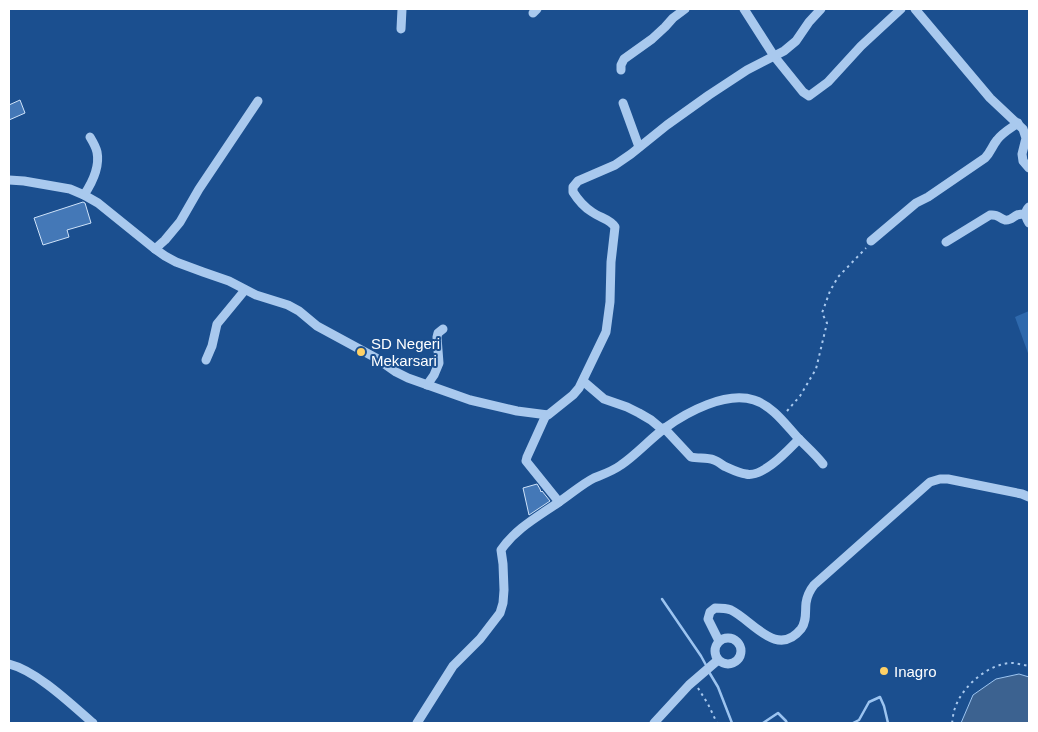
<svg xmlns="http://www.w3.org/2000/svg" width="1038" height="732" viewBox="0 0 1038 732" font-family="Helvetica,sans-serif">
	<rect width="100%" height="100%" fill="#1b4f8f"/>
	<!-- green -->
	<polygon fill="#2e69ad" points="1029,311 1029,356 1015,317"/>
	<!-- water -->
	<polygon fill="#3c6290" stroke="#9cc4f0" points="1019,674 1029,677 1029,723 961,723 973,695 996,679"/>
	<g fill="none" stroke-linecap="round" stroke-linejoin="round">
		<!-- stream -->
		<g stroke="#9cc4f0" stroke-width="2.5">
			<polyline points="662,599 701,656 707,667"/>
			<polyline points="709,672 718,687 732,723"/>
			<polyline points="763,723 778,713 786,721 787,723"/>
			<polyline points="853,723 859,720 869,702 880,697 884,706 888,723"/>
		</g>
	</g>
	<!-- building -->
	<g fill="#4478b7" stroke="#cfe3fa">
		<polygon points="20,100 25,113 9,120 9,105"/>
		<polygon points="83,202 85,203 91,223 67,230 69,237 43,245 34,218"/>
		<polygon points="537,484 540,489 541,492 542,491 550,501 529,515 523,488"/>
	</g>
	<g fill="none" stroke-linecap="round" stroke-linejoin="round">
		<!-- path -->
		<g stroke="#a9c9ee" stroke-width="2" stroke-dasharray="2.5 4" stroke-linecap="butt">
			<polyline points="787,411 800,396 816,369 827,323 822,313 830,291 838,277 866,248"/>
			<polyline points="698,688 708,704 717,723"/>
			<path d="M952 723C953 718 953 713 955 708 962 686 990 662 1014 663 1019 664 1024 665 1029 666"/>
		</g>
		<!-- minor -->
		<g stroke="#a9c9ee" stroke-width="9">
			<polyline points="744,9 774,56 803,92 809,96 828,82 861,46 901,9"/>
			<polyline points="915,9 990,98 1023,129 1026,138 1022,154 1023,161 1029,168"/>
			<polyline points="533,13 537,9"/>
			<polyline points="401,29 402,9"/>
			<polyline points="621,70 621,65 624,59 652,39 665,27 673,18 685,9"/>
			<polyline points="623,103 639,147"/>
			<path d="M9 180 24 181 70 189 84 195 98 203 155 249 165 256 176 262 203 272 229 281 256 295 288 305 299 311 317 326 376 358 396 372 408 378 470 400 517 411 548 415 573 395 579 388 606 332 610 302 611 262 615 227C610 219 600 218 592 212 584 207 578 200 573 192V187L578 181 615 165 631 154 667 125 709 95 747 70 784 51 796 41 809 22 821 9"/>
			<path d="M84 195C92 183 100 167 97 152 96 147 93 142 90 137"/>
			<path d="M1029 207C1024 212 1025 217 1029 223"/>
			<path d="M871 241 916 203 928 197 985 158C991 152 992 146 997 140 1002 133 1011 128 1018 123"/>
			<path d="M946 242 990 215C999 214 998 218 1005 220 1010 221 1013 217 1017 215 1020 214 1022 214 1026 214"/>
			<polyline points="155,249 165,240 180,222 199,189 258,101"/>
			<polyline points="206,360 212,346 217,324 245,290"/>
			<polyline points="583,381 604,399 627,407 639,413 651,420 663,430"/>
			<polyline points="427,385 434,375 439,363 437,337 438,333 443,329"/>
			<path d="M664 428 691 457C698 459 706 457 714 460 717 461 721 464 724 466 731 469 738 473 746 474 763 478 788 450 799 439"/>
			<path d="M559 502C571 494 582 484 594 478 604 474 613 471 621 465 637 454 650 439 665 428 687 412 726 391 754 400 773 406 786 425 799 439 807 447 816 455 823 464"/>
			<circle cx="728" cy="651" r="13"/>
			<path d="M719 641 708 619 710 612 715 608C720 608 726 608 731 610 752 620 777 659 801 629 807 621 805 612 806 603 807 596 810 590 814 585L930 482 940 479H948L1022 494 1029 497"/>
			<path d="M9 664C37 671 71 704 93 723"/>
			<path d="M417 723 453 666 480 639 500 613 503 603 504 590 503 564 501 550C515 529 539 516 559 502L526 461 527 457 546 415"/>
			<polyline points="654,723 689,685 718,660"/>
		</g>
	</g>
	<!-- markers -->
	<g fill="#ffd166" stroke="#1b4f8f" stroke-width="2">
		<circle cx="361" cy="352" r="5"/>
		<circle cx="884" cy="671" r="5"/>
	</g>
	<g text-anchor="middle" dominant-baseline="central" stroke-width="4" stroke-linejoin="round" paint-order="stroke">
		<!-- poi labels -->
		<g font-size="15" fill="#fff" stroke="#1b4f8f" text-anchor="start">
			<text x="371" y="343">SD Negeri<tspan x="371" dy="17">Mekarsari</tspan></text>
			<text x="894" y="671">Inagro</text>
		</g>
	</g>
	<!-- border -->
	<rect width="1038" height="732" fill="none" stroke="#ffffff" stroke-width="20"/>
</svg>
